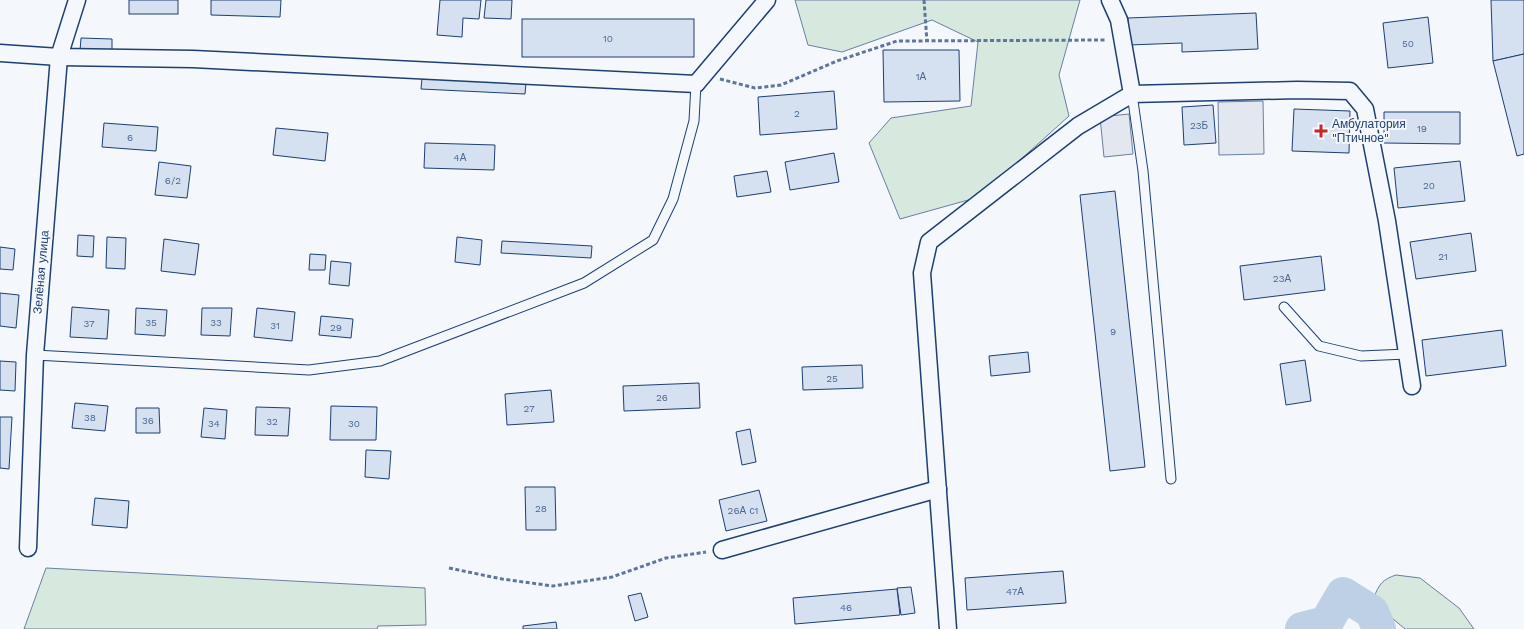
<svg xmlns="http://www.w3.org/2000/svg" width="1524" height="629" viewBox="0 0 1524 629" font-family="'Work Sans',sans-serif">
	<rect width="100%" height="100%" fill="#f4f7fb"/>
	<!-- green -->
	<g fill="#d7e8df" stroke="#687fa3">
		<polygon points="795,0 1080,0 1059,75 1069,116 979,197 900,219 869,143 891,118 971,106 978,42 932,20 842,52 808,45"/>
		<polygon points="46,568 425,588 426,625 378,626 377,629 24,629"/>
		<path d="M1396 575 1420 578 1459 608 1474 629H1405L1379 607 1374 598C1378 585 1383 579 1396 575Z"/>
	</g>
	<!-- parking -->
	<g fill="#e3e8f0" stroke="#687fa3">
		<polygon points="1263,101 1264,154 1219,155 1218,102"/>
		<polygon points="1129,114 1133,154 1104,157 1100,117"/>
	</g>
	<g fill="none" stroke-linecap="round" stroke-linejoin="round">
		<!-- river -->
		<polyline stroke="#bed0e5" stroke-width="34" points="1302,629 1326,623 1343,594 1372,612 1379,629"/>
	</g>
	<!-- building -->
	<g fill="#d5e0f0" stroke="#1d3f73">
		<rect x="129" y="0" width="49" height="14"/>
		<polygon points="211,0 281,0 280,17 211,15"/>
		<polygon points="440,0 481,0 479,19 463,18 462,37 437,35"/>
		<polygon points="486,0 512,0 511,19 484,18"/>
		<polygon points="1491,0 1524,0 1524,54 1493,61"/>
		<polygon points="1256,13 1258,49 1182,52 1182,43 1129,45 1128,18"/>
		<polygon points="1428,17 1433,63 1388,68 1383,23"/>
		<rect x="522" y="19" width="172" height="38"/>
		<polygon points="81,38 112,39 112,52 80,51"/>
		<polygon points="883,50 959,50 960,101 884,102"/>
		<polygon points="1524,54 1524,154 1517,156 1493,61"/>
		<polygon points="422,78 526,83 525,94 421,89"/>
		<polygon points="834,91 837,129 760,135 758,97"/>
		<polygon points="1213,105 1216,143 1184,145 1182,107"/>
		<polygon points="1294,109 1350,111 1349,153 1292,151"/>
		<polygon points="1384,112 1460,112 1460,144 1384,143"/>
		<polygon points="104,123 158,127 156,151 102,147"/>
		<polygon points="276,128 328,133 325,161 273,155"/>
		<polygon points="425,143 495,145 494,170 424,168"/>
		<polygon points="834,153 839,182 790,190 785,162"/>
		<polygon points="1460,161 1465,201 1398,208 1394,168"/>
		<polygon points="159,162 191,166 187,198 155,195"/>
		<polygon points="767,171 771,192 737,197 734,176"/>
		<polygon points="1115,191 1145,467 1110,471 1080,195"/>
		<polygon points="1471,233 1476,271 1416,279 1410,242"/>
		<polygon points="78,235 94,236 93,257 77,256"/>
		<polygon points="107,237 126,238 125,269 106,268"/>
		<polygon points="457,237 482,240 480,265 455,262"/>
		<polygon points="164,239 199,244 195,275 161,271"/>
		<polygon points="502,241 592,246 591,258 501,253"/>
		<polygon points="0,247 15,249 13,270 0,269"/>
		<polygon points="310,254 326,255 325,270 309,270"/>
		<polygon points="1321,256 1325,290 1244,300 1240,266"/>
		<polygon points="331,261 351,263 349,286 329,284"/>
		<polygon points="0,293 19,295 16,328 0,326"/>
		<polygon points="72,307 109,310 107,339 70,337"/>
		<polygon points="136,308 167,310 165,336 135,334"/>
		<polygon points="202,308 232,308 230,336 201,335"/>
		<polygon points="257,308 295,312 292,341 254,337"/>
		<polygon points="321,316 353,319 351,338 319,335"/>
		<polygon points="1502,330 1506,366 1426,376 1422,340"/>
		<polygon points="1028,352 1030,372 991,376 989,356"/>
		<polygon points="1305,360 1311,401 1286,405 1280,364"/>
		<polygon points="0,361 16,362 15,391 0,390"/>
		<polygon points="862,365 863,388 803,390 802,367"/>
		<polygon points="699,383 700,408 624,411 623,386"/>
		<polygon points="551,390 554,422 507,425 505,394"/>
		<polygon points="75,403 108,406 105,431 72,428"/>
		<polygon points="331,406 377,407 376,440 330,440"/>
		<polygon points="256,407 290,408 288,436 255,435"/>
		<polygon points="136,408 159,408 160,433 136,433"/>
		<polygon points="204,408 227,410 225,439 201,437"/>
		<polygon points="0,417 12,417 9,469 0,468"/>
		<polygon points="750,429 756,462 742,465 736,432"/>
		<polygon points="366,450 391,451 389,479 365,477"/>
		<polygon points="525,487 555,487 556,530 526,530"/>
		<polygon points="759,490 767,521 726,531 719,500"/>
		<polygon points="95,498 129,501 127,528 92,525"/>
		<polygon points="1063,571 1066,603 967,610 965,578"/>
		<polygon points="911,587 915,613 901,615 897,588"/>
		<polygon points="897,589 900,615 795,624 793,598"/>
		<polygon points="641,593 648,617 635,621 628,596"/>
		<polygon points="556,622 557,629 523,629 523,626"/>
	</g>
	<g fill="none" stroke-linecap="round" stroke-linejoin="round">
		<!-- lane casing -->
		<g stroke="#1d3f73" stroke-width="11">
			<g id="lane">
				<polyline points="1132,94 1143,171 1171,479"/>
				<polyline points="1284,307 1319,346 1361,356 1407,354"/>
				<polyline points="35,355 309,370 380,361 584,283 653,240 673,199 694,121 696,84"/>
			</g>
		</g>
		<!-- street casing -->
		<g stroke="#1d3f73" stroke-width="19">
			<g id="street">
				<polyline points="0,53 59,57 193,59 696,84 767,0"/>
				<polyline points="1132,94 1297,90 1350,91 1365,109 1387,221 1412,386"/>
				<polyline points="28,548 35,355 59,57 77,0"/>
				<polyline points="722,550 938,489"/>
				<polyline points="948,629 922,273 929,242 1078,126 1132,94 1119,20 1110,0"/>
			</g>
		</g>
		<!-- path -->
		<g stroke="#5e769c" stroke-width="3" stroke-dasharray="4 2.5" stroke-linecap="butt">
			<polyline points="924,0 927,42"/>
			<polyline points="720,79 755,88 781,85 837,61 897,41 1107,40"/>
			<polyline points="449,568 502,579 553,586 612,577 666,558 706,552"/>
		</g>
		<!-- lane -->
		<use href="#lane" stroke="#f4f7fb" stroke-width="9"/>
		<!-- street -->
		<use href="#street" stroke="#f4f7fb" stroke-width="16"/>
	</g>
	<!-- markers -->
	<path fill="#c62828" stroke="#f4f7fb" stroke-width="2" d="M1318.5 123.5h5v5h5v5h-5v5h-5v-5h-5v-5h5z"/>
	<g text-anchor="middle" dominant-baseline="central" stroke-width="4" stroke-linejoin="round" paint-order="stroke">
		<!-- number labels -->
		<g font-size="10" fill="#4b6792">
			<text x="608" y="38">10</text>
			<text x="1408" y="43">50</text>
			<text x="921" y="76">1А</text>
			<text x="797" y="113">2</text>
			<text x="1199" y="125">23Б</text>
			<text x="1422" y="128">19</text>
			<text x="130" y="137">6</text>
			<text x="460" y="157">4А</text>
			<text x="173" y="180">6/2</text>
			<text x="1429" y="185">20</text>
			<text x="1443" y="256">21</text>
			<text x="1282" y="278">23А</text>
			<text x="151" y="322">35</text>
			<text x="216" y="322">33</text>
			<text x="89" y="323">37</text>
			<text x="275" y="325">31</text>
			<text x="336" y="327">29</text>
			<text x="1113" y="331">9</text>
			<text x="832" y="378">25</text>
			<text x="662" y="397">26</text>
			<text x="529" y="408">27</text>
			<text x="90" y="417">38</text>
			<text x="148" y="420">36</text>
			<text x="272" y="421">32</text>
			<text x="214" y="423">34</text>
			<text x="354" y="423">30</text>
			<text x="541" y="508">28</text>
			<text x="743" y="510">26А с1</text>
			<text x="1015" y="591">47А</text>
			<text x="846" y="607">46</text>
		</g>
		<!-- poi labels -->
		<g font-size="12" fill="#1d3f73" stroke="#f4f7fb" text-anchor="start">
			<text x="1332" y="124">Амбулатория<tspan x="1332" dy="14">"Птичное"</tspan></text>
		</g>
		<!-- street labels -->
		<g font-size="12" fill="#1d3f73" stroke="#f4f7fb">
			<text transform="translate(41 272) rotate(-85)">Зелёная улица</text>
		</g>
	</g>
</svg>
